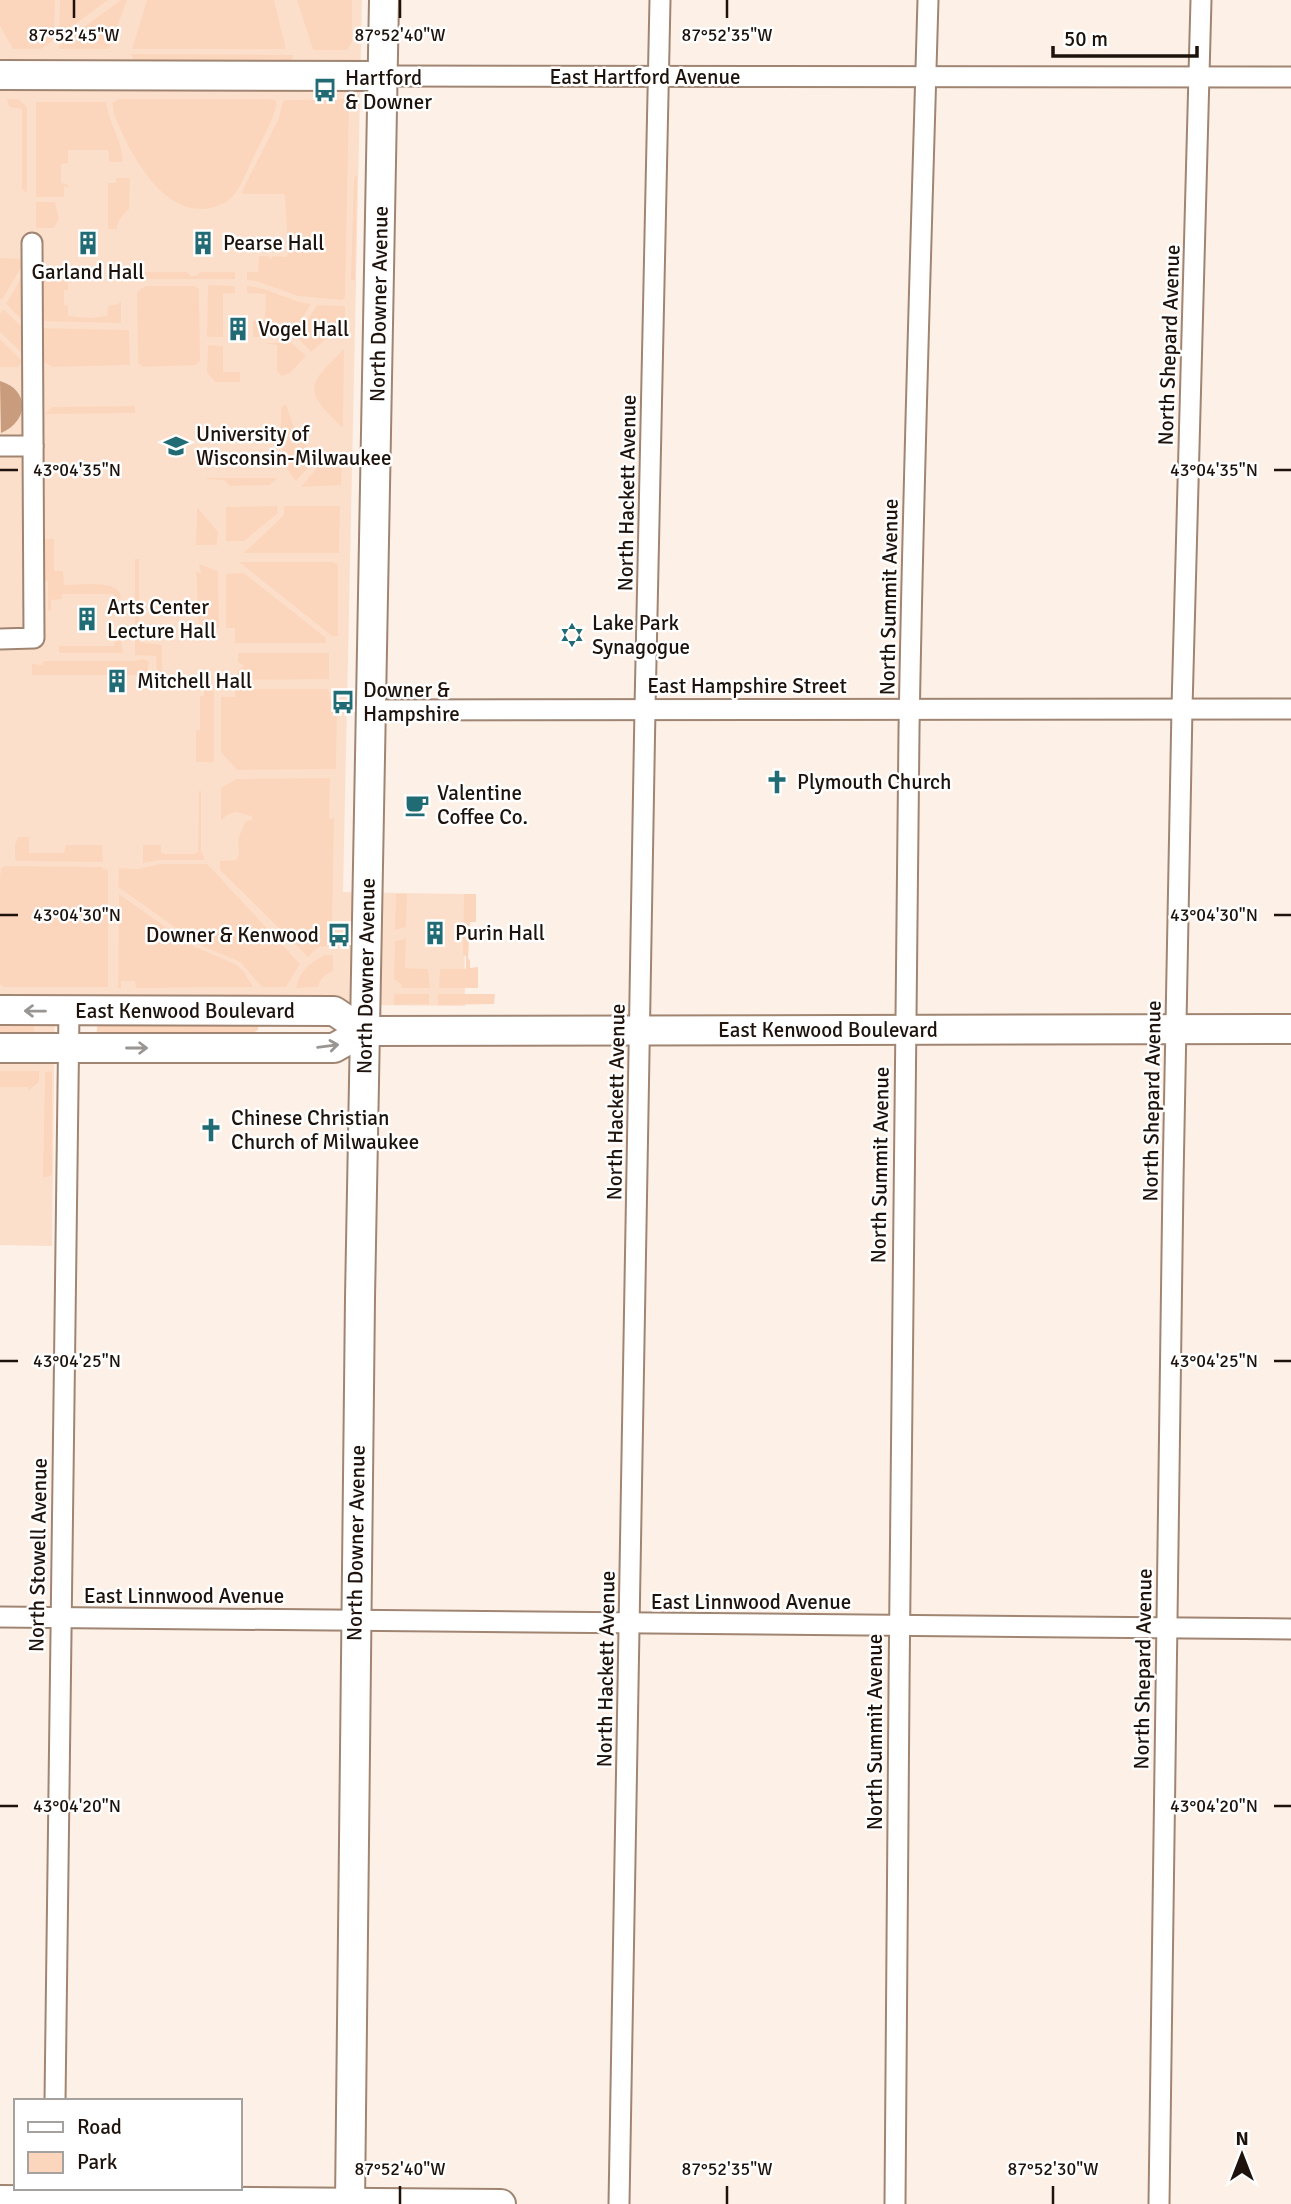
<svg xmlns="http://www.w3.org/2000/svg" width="1291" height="2204" viewBox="0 0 1291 2204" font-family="Signika,sans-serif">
	<rect width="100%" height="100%" fill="#fcf0e7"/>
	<!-- built -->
	<polygon fill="#fcdfcb" points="0,0 362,0 343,892 464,894 465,1006 55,1001 52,1246 0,1245"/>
	<!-- green -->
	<g fill="#fcd6bc">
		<polygon points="0,0 55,0 54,40 41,49 13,49 0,26"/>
		<polygon points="60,0 108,0 59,36"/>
		<polygon points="121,0 127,0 109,49 59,49 59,45"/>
		<polygon points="147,0 274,0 286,49 132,49"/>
		<polygon points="297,0 352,0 352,42 347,50 313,50"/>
		<polygon points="131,54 293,55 294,55 291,61 134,61"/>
		<polygon points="7,99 18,99 27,107 27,193 22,189 22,109 9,107"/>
		<path d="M119 99H267L275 100 277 104C272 123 262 140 253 158 247 170 242 186 233 196 228 202 217 207 210 208 162 218 128 150 114 114L112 103Z"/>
		<polygon points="346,99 349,103 345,297 342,300 298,296 257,281 247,280 247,272 258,272 259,256 268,256 271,259 273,256 286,257 288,255 285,196 283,194 242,194 243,189 278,120 283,102 285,100"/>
		<path d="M36 102H106C109 123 122 140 123 162H109L108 150H68V163L61 164V183L68 185V188L64 186V197H36Z"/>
		<polygon points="357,175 355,280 351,280 354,178"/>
		<path d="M116 178H130L129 209C123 215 117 220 117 229H108V183H116Z"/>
		<polygon points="36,202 55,202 59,218 54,228 36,228"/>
		<polygon points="0,258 26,259 2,300 0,298"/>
		<polygon points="62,265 68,265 68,290 64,290 64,305 68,306 68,316 89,318 107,316 108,306 118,304 121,301 121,323 36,321 40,274"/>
		<polygon points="142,272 187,272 191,276 197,276 200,272 235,272 235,279 145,279 142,277"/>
		<polygon points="22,277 25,277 27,325 6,304"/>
		<polygon points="208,285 235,286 235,293 223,294 223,337 207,337"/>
		<polygon points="145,286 195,286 199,289 200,361 196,365 143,367 138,363 137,292"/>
		<path d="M247 286C269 287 289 302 311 304L290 337H253V321L265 320 266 294 247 293Z"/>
		<polygon points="317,305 345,306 345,323 311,352 297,337"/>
		<polygon points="3,309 27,332 27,358 0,332 0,315"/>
		<polygon points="37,328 129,330 130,365 53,367 36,358"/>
		<polygon points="0,339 23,362 18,367 0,367"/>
		<polygon points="262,343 292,343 306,356 290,373 282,376 277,371 277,345"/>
		<polygon points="208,345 223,346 223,372 240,372 240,382 216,382 207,373"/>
		<path d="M344 349 343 428C302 390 307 385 344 349Z"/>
		<path d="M286 404 296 434 317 458 296 481C277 461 281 434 281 408Z"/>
		<polygon points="135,406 135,413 45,414 52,407"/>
		<polygon points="321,463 342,463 341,485 301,487"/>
		<polygon points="207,478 277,478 270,485 230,486 224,480 205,479"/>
		<polygon points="277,506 278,513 244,541 226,541 226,507"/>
		<polygon points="284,506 340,506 339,553 244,553 284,515"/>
		<polygon points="197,507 218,532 217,545 196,545"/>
		<path d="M42 539H54V571H63L64 585C79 585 123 578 121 599H114V594H62V599L52 600V594L51 611 48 610V581L43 580Z"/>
		<polygon points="135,559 139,559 139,642 162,645 162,675 157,675 156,656 135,655"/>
		<polygon points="239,562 333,562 338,565 338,636 332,636"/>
		<polygon points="199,564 218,571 219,628 199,628 196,571 201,574"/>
		<polygon points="244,573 325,637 326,643 235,643 235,628 226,628 226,574"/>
		<polygon points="115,641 121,641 123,653 59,653 59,646 114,646"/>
		<polygon points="238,653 329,653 329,679 238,680 238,670 244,666 238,662"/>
		<polygon points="144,659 149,662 147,675 32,675 32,664 42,665 43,661 132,661"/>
		<polygon points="204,688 214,692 214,762 196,762 196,730 200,730 200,696 204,696"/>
		<polygon points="235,689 328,689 331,700 337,701 336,769 237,770 221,752 221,697 235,697"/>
		<path d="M330 778 329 818 331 819 334 817 332 929 328 930V937H332V945L318 947 308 957 220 870V861L236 860 239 854 238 839 245 822 253 819 251 816C235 813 236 808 221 820V788L236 779Z"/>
		<polygon points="199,791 201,791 201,850 205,860 160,860 143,863 143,845 161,845 161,853 164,854 194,854 198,852"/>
		<polygon points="18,837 29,837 29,853 64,853 66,845 102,845 103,862 17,861 15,859 15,845"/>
		<polygon points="160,864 207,864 212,869 300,964 286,987 262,987 240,962 200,945 118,887 119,868 138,869"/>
		<polygon points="5,866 101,867 108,870 108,987 4,987 0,984 0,877 1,868"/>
		<polygon points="119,894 191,945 237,965 243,971 253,987 136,988 135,981 121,981 121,988 118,988"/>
		<polygon points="396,894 407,894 406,927 395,930"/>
		<polygon points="464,894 476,894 476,922 470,922 468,958 470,961 470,968 478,967 478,988 439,988 440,969 466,969 466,956 463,955"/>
		<polygon points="406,939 405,968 428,969 430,988 402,988 402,985 394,979 395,941"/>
		<path d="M325 955H333V971C324 975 320 979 318 987L296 988C299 972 311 961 325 955Z"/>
		<polygon points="394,994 429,994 429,1004 394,1005"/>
		<polygon points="438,994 495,994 494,1004 438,1005"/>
		<polygon points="0,1020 28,1022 34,1026 34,1035 0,1034"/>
		<polygon points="259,1022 258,1030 248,1035 97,1036 97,1027 102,1024"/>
		<polygon points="0,1071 39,1071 39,1082 28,1091 28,1087 0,1087"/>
		<polygon points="52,1071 52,1175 43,1178 45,1072"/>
	</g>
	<!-- water -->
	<path fill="#c89c7d" d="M0 381C30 390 29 421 1 433Z"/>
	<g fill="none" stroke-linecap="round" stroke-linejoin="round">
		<!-- street casing -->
		<g stroke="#a08572" stroke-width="23">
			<g id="street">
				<polyline points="383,76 1291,77"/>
				<polyline points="0,446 33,446"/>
				<polyline points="0,639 34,638 32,243"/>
				<polyline points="372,710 1291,709"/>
				<polyline points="0,1617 1291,1629"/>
				<polyline points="55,2101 69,1011"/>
				<polyline points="619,2204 645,708 660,0"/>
				<path d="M895 2204C900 1713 900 1222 909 731 913 487 921 244 928 0"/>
				<polyline points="1159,2204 1173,1181 1182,708 1201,0"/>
			</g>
		</g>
		<!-- secondary casing -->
		<g stroke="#a08572" stroke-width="32">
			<g id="secondary">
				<polyline points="0,75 383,76"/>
				<polyline points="0,1010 334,1011 364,1031"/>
				<polyline points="0,1048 334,1048 364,1031 1291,1029"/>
				<polyline points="0,2200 501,2204"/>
				<polyline points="350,2204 360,1298 384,0"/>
			</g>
		</g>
		<!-- street -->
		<use href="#street" stroke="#fff" stroke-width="19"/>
		<!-- secondary -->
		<use href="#secondary" stroke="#fff" stroke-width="28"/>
	</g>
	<!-- one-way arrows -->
	<defs><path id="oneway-shaft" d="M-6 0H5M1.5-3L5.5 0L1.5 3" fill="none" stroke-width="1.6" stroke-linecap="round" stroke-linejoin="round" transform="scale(1.75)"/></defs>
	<g stroke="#999592">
		<use href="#oneway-shaft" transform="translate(35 1011) rotate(-179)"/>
		<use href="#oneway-shaft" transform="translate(328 1046) rotate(-7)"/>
		<use href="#oneway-shaft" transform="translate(137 1048)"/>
	</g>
	<!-- ticks -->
	<path fill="none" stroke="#1d130c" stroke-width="2.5" d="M74 0V18M400 0V18M727 0V18M0 470H18M1274 470H1291M0 915H18M1274 915H1291M0 1361H18M1274 1361H1291M0 1806H18M1274 1806H1291M400 2186V2204M727 2186V2204M1053 2186V2204"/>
	<!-- icons -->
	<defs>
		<g id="bus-bare" transform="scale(1.89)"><path d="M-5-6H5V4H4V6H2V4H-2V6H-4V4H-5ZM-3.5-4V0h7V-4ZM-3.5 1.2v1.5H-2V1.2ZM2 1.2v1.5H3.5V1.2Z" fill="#216b74" stroke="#fff" stroke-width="2.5" paint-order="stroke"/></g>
		<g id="building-bare" transform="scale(1.89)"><path d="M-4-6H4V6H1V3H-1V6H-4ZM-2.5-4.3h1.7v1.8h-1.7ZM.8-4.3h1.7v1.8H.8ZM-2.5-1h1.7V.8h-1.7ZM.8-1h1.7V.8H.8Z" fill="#216b74" stroke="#fff" stroke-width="2.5" paint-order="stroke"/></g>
		<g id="university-bare" transform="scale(1.89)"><path d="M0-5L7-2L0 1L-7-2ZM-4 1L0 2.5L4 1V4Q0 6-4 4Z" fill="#216b74" stroke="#fff" stroke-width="2.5" paint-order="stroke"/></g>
		<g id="synagogue-bare" transform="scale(1.89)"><path d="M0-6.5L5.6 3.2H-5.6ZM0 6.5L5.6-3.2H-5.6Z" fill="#216b74" stroke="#fff" stroke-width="2.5" paint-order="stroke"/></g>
		<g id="church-bare" transform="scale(1.89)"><path d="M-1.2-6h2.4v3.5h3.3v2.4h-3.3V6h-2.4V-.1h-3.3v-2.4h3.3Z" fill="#216b74" stroke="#fff" stroke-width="2.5" paint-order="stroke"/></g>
		<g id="cafe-bare" transform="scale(1.89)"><path d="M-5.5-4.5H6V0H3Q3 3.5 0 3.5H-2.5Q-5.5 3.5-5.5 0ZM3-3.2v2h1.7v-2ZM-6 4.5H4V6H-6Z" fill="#216b74" stroke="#fff" stroke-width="2.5" paint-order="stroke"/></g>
	</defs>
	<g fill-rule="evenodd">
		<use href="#bus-bare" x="325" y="90"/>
		<use href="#building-bare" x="88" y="243"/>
		<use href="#building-bare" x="203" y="243"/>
		<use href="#building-bare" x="238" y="329"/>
		<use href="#university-bare" x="176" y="446"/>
		<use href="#building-bare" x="87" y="619"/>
		<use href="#synagogue-bare" x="572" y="635"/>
		<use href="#building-bare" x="117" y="681"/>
		<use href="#bus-bare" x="343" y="702"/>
		<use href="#church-bare" x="777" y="782"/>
		<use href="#cafe-bare" x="417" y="805"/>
		<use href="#building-bare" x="435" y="933"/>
		<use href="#bus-bare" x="339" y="935"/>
		<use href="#church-bare" x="211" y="1130"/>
	</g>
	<g text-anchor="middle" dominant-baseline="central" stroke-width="5" stroke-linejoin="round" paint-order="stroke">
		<!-- street labels -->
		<g font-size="21" fill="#1d130c" stroke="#fff">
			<text x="645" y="77">East Hartford Avenue</text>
			<text transform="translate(379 304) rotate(-89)">North Downer Avenue</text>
			<text transform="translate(1169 345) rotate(-88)">North Shepard Avenue</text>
			<text transform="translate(627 493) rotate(-89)">North Hackett Avenue</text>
			<text transform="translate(889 597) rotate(-89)">North Summit Avenue</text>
			<text x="747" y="686">East Hampshire Street</text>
			<text transform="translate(366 976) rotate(-89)">North Downer Avenue</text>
			<text x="185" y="1011">East Kenwood Boulevard</text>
			<text x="828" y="1030">East Kenwood Boulevard</text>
			<text transform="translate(1152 1101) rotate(-89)">North Shepard Avenue</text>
			<text transform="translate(616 1102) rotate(-89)">North Hackett Avenue</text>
			<text transform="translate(880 1165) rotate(-89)">North Summit Avenue</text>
			<text transform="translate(356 1543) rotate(-89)">North Downer Avenue</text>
			<text transform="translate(38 1555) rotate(-89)">North Stowell Avenue</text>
			<text x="184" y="1596">East Linnwood Avenue</text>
			<text x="751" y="1602">East Linnwood Avenue</text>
			<text transform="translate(606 1669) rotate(-89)">North Hackett Avenue</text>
			<text transform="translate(1143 1669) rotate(-89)">North Shepard Avenue</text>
			<text transform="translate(875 1732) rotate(-90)">North Summit Avenue</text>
		</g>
		<!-- poi labels -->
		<g font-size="21" fill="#1d130c" stroke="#fff" text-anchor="start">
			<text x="345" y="78">Hartford<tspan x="345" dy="24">&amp; Downer</tspan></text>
			<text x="223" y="243">Pearse Hall</text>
			<text x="88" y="272" text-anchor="middle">Garland Hall</text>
			<text x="258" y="329">Vogel Hall</text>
			<text x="196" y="434">University of<tspan x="196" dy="24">Wisconsin-Milwaukee</tspan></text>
			<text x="107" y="607">Arts Center<tspan x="107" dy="24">Lecture Hall</tspan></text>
			<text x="592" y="623">Lake Park<tspan x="592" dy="24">Synagogue</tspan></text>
			<text x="137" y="681">Mitchell Hall</text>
			<text x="363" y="690">Downer &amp;<tspan x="363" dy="24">Hampshire</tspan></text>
			<text x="797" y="782">Plymouth Church</text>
			<text x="437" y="793">Valentine<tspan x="437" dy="24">Coffee Co.</tspan></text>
			<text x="455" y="933">Purin Hall</text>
			<text x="319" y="935" text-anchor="end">Downer &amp; Kenwood</text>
			<text x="231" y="1118">Chinese Christian<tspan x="231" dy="24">Church of Milwaukee</tspan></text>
		</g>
	</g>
	<g font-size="18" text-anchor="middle" fill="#1d130c" stroke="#fff" stroke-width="5" stroke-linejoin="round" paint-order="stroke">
		<text x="74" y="41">87°52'45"W</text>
		<text x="400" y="41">87°52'40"W</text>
		<text x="727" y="41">87°52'35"W</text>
		<text x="77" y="476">43°04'35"N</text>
		<text x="1214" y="476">43°04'35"N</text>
		<text x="77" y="921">43°04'30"N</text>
		<text x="1214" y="921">43°04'30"N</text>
		<text x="77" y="1367">43°04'25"N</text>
		<text x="1214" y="1367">43°04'25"N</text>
		<text x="77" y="1812">43°04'20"N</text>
		<text x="1214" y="1812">43°04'20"N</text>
		<text x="400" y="2175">87°52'40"W</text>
		<text x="727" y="2175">87°52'35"W</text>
		<text x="1053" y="2175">87°52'30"W</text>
	</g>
	<!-- legend -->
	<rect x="14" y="2099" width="228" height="91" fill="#ffffff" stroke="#a5a19e" stroke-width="2"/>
	<rect x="28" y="2122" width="35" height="10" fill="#ffffff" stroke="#a5a19e" stroke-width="2"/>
	<text x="77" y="2134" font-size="21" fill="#1d130c">Road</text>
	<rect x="28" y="2152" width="35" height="21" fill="#fcd6bc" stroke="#a5a19e" stroke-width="2"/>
	<text x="77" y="2169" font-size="21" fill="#1d130c">Park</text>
	<!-- north arrow -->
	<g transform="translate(1242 2155)" stroke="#ffffff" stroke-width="5" paint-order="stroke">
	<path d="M0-5L12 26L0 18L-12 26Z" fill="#1d130c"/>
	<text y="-10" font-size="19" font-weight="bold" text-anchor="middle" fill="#1d130c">N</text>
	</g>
	<!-- scale -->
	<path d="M1053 46v10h144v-10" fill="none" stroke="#1d130c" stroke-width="3.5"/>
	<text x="1064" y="46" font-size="21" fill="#1d130c" stroke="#ffffff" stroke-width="5" paint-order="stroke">50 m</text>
</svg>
